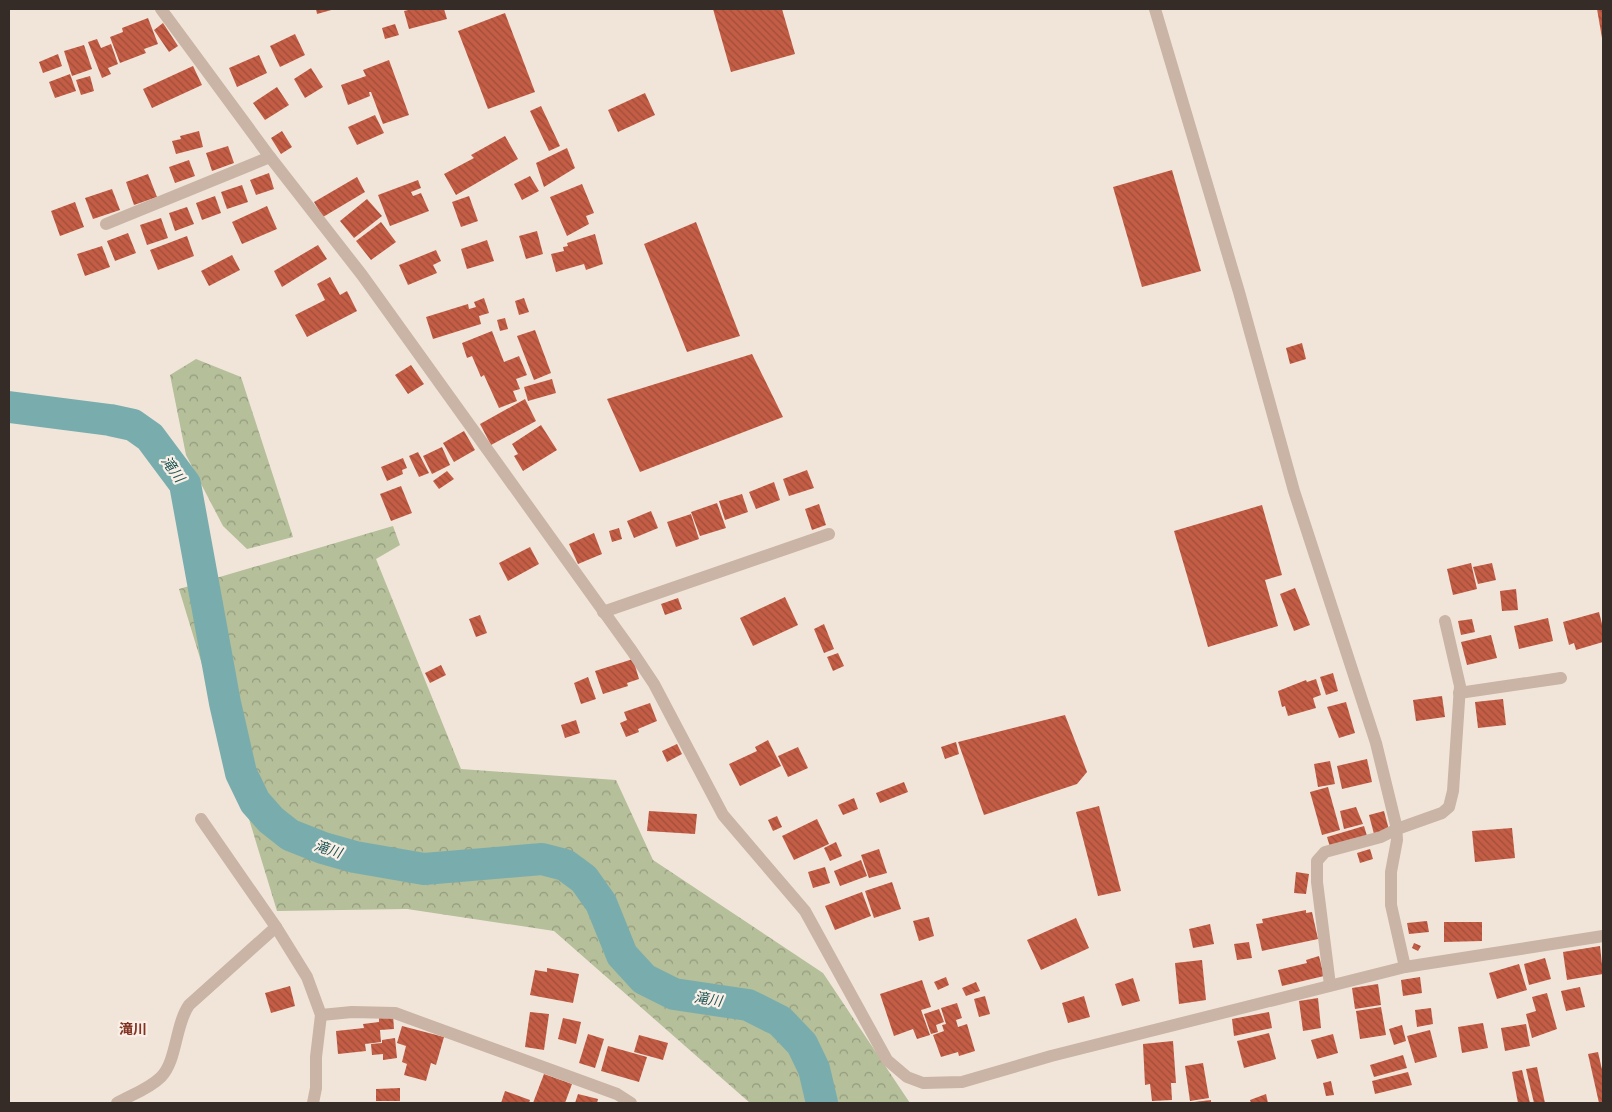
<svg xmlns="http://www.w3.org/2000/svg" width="1612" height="1112" viewBox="0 0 1612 1112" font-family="'PT Sans Narrow','Noto Sans JP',sans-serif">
	<defs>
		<pattern id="forest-crowns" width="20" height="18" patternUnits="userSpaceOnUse" patternTransform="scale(1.25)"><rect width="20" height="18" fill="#b5bf9a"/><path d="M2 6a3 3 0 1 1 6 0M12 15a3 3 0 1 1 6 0" fill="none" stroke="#949b7e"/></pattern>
		<pattern id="building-back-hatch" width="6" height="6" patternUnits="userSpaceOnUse" patternTransform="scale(1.25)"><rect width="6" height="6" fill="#c45d45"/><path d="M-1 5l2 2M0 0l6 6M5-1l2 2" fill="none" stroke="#a04d3a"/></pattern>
	</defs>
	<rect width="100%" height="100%" fill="#f1e5da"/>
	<!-- forest -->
	<g fill="url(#forest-crowns)">
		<polygon points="196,359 241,377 293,537 247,549 223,526 186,455 170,375"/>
		<polygon points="393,526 400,545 376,559 461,769 616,780 653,860 823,973 910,1103 750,1103 554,931 407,909 277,911 179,589"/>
	</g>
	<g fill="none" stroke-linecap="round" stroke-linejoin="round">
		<!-- river -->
		<polyline stroke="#79adad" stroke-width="32" points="9,407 110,420 133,425 150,437 185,484 225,703 241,773 255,802 271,820 290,835 323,848 355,857 424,869 542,859 565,865 584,879 601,903 622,955 644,979 674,994 748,1005 780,1021 802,1044 814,1069 822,1103"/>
	</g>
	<!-- building -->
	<g fill="url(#building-back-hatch)">
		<polygon points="316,9 335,9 317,14"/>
		<polygon points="413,9 444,9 447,19 409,29 404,11"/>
		<polygon points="713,9 782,9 795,54 731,72"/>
		<polygon points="1597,9 1603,9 1603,38 1602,38"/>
		<polygon points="505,13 535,92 488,109 458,31"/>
		<polygon points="148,18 158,44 144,49 146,53 120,63 110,37 123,32 122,28"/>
		<polygon points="163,23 178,46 169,52 154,30"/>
		<polygon points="395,24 399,35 385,39 382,28"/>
		<polygon points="295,34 305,55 280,67 270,46"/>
		<polygon points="97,39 101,48 111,44 118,64 108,68 111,74 102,78 88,42"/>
		<polygon points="84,45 92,69 72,76 64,51"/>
		<polygon points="58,54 62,66 43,73 39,62"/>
		<polygon points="259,55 267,73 237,87 229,68"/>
		<polygon points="389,60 409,115 383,124 371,92 369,92 370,96 348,105 341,85 366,76 363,70"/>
		<polygon points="193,66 202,85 152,108 143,89"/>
		<polygon points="311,68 323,87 305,98 294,79"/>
		<polygon points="70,74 76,91 55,98 49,82"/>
		<polygon points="90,76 94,91 81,95 76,80"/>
		<polygon points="277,87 289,105 265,120 253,103"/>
		<polygon points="645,93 655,115 618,132 608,110"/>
		<polygon points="541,106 560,146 549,151 530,111"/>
		<polygon points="375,115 384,133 357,145 348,127"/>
		<polygon points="199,131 203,147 176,154 172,141 181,139 180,136"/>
		<polygon points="282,131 292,147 281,154 271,138"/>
		<polygon points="505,136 518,159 456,195 444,174 474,158 471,155"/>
		<polygon points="228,146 234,163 212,171 206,153"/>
		<polygon points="567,148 575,168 544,187 536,163"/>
		<polygon points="189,160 195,176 175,183 169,167"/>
		<polygon points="1172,170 1201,271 1142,287 1113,187"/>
		<polygon points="269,173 274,189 256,195 250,180"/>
		<polygon points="148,174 157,197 134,205 126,182"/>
		<polygon points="530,176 539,191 522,200 514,184"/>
		<polygon points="357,177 365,192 323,217 314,202"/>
		<polygon points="418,180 421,188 411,192 413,196 421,193 429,211 390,226 378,195"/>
		<polygon points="582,184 594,213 586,216 589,224 567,236 550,197"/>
		<polygon points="242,185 248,202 227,209 221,192"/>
		<polygon points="112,189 120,210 93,219 85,198"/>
		<polygon points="215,196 221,213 202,220 196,203"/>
		<polygon points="469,196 478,221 461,227 452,202"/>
		<polygon points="367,199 382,216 354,238 340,221"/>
		<polygon points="75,202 84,227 60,236 51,211"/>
		<polygon points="267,206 277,229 242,244 232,222"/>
		<polygon points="187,207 194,224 175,231 169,213"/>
		<polygon points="161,218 168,238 147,245 140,225"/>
		<polygon points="381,222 396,242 371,260 356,241"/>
		<polygon points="696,222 740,336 687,352 644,244"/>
		<polygon points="537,231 543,254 526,259 519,236"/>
		<polygon points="128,233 136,253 115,261 107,241"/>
		<polygon points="595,234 603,264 586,270 584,264 556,272 551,254 564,251 563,247 568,246 567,243"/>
		<polygon points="187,236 194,256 158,270 150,250"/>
		<polygon points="487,240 494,261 467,269 461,249"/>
		<polygon points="318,245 327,259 282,287 274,271"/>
		<polygon points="102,246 110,267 85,276 77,254"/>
		<polygon points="436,250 441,261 433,265 437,273 408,285 399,265"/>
		<polygon points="232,255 240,270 209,286 201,271"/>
		<polygon points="330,277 340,295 347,291 357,311 307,337 295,315 325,300 317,284"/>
		<polygon points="484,298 489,313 479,316 481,324 433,339 426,317 468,304 469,309 476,307 474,302"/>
		<polygon points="524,298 529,312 519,315 515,301"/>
		<polygon points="505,318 508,329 500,331 497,320"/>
		<polygon points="535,330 551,373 534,380 517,336"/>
		<polygon points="492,331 504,362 519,356 527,375 516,379 520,389 513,391 517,401 499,408 484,375 481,377 472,356 467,358 462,343"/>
		<polygon points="1302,343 1306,359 1290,364 1286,348"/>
		<polygon points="752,354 783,417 640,472 607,399"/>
		<polygon points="411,365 424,384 408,394 395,375"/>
		<polygon points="552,379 556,393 528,401 524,387"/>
		<polygon points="525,399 536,421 491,445 480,424"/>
		<polygon points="541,425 557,450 523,471 514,456 518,454 512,444"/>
		<polygon points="464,431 475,450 454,462 443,443"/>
		<polygon points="442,447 450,465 432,474 423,456"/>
		<polygon points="418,452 429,473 419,477 409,456"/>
		<polygon points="403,458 407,468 402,470 403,474 387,481 381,467"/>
		<polygon points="807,470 814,488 789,496 783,479"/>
		<polygon points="447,471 454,479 439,489 433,481"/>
		<polygon points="774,482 780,500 756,509 749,492"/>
		<polygon points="401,486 412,513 391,521 380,494"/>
		<polygon points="742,494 748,512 725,520 719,501"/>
		<polygon points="717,503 726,528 700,536 691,512"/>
		<polygon points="819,504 826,525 812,530 805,509"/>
		<polygon points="1262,505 1282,575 1265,580 1278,626 1208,647 1174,531"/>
		<polygon points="651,511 658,528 634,538 627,521"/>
		<polygon points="691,514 699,539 676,547 667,522"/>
		<polygon points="619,528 622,539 612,542 609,531"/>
		<polygon points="594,533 602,554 578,564 569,544"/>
		<polygon points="530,547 539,564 508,581 499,563"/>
		<polygon points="1471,563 1477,589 1453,595 1447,569"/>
		<polygon points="1492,563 1496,580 1478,584 1473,567"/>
		<polygon points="1295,588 1310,625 1294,631 1280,594"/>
		<polygon points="1516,589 1518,610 1502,611 1500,591"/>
		<polygon points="785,597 798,625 753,646 740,618"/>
		<polygon points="678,598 682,609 665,615 661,604"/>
		<polygon points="1599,612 1603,628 1603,642 1576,650 1574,643 1569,645 1563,622"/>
		<polygon points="480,615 487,633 476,637 469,619"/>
		<polygon points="1548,618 1553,641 1519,649 1514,626"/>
		<polygon points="1472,619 1475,632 1461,635 1458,621"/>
		<polygon points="824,624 834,649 824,653 814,629"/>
		<polygon points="1491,635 1497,658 1467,665 1461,642"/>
		<polygon points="838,653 844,666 833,671 827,657"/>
		<polygon points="633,659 639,679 627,683 628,686 603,694 595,671"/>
		<polygon points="441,665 446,675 430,683 425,673"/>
		<polygon points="1333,673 1338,691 1326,695 1320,677"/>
		<polygon points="588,677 596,699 581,704 574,683"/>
		<polygon points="1316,679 1321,695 1313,698 1316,708 1288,716 1285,706 1282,707 1278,691 1306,680 1307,682"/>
		<polygon points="1442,696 1445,717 1416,721 1413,700"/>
		<polygon points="1503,699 1506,725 1478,728 1475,702"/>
		<polygon points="1346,702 1355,733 1339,738 1327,707"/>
		<polygon points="650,703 657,721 638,729 639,732 626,737 620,723 627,720 624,712"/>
		<polygon points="1065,715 1087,772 1077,784 984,815 958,742"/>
		<polygon points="576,720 580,733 565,738 561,725"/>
		<polygon points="768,740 781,766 740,786 729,764 757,751 755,747"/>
		<polygon points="956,742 959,754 945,759 941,747"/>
		<polygon points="677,744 682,754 667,762 662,751"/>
		<polygon points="798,747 808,768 788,777 778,756"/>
		<polygon points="1367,759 1372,782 1342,789 1337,766"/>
		<polygon points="1330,761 1335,784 1318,787 1314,764"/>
		<polygon points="904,782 908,792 880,803 876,793"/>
		<polygon points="1328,787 1340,830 1322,835 1310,792"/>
		<polygon points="854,798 858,809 843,815 838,805"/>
		<polygon points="1099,806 1121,891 1098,896 1076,812"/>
		<polygon points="1356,807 1363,824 1344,829 1340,811"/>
		<polygon points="649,811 697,814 695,834 647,831"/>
		<polygon points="1384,811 1389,830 1374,834 1369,815"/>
		<polygon points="777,816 782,827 773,831 768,820"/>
		<polygon points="817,819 829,844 794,860 782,836"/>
		<polygon points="1364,826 1367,836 1330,847 1327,837"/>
		<polygon points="1512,828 1515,858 1475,862 1472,831"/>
		<polygon points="836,842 842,856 830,861 824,848"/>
		<polygon points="879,849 887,873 869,878 861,855"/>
		<polygon points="1370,849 1373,859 1360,863 1357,853"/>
		<polygon points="861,860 867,876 840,886 834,871"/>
		<polygon points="825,867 830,883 813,888 808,872"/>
		<polygon points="1296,872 1309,874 1306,894 1294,893"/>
		<polygon points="892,882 901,909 874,918 865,891"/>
		<polygon points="862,892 871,916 835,930 825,906"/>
		<polygon points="1306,910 1306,913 1312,912 1318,939 1262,951 1256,924 1263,923 1262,919"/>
		<polygon points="929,917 934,936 919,941 913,921"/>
		<polygon points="1076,918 1089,948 1041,970 1027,940"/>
		<polygon points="1427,921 1429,932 1409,934 1407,923"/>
		<polygon points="1444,922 1482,922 1482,941 1444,942"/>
		<polygon points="1210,924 1214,944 1193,948 1189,929"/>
		<polygon points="1249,942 1252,958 1237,960 1234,944"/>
		<polygon points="1414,943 1421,946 1418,951 1412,948"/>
		<polygon points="1600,946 1603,974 1567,980 1563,952"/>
		<polygon points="1319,956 1324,976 1282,986 1278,970 1307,963 1306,960"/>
		<polygon points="1545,958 1551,979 1529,985 1524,964"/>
		<polygon points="1202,960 1206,1000 1179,1004 1175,963"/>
		<polygon points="1519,964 1527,990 1497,999 1489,973"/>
		<polygon points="547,968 579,974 573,1003 530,995 535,970 547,972"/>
		<polygon points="946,977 949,985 938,990 934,982"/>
		<polygon points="1420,977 1422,993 1403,996 1401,980"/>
		<polygon points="1133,978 1140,1001 1122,1006 1115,984"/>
		<polygon points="922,980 931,1007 921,1010 930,1035 917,1039 913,1029 894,1036 880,994"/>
		<polygon points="976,982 980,991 966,996 962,988"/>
		<polygon points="1378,984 1381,1005 1355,1009 1352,988"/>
		<polygon points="290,986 295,1006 271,1013 265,993"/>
		<polygon points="1580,987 1585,1007 1566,1011 1561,991"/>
		<polygon points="1547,993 1557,1029 1532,1038 1526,1014 1536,1011 1532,997"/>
		<polygon points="985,996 990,1014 979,1017 974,999"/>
		<polygon points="1084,996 1090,1017 1068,1023 1062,1003"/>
		<polygon points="1318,998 1321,1028 1303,1031 1299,1001"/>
		<polygon points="957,1003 962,1018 956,1020 958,1027 967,1024 975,1051 959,1056 958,1052 941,1057 933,1035 944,1031 942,1025 946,1024 941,1008"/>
		<polygon points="1381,1007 1386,1035 1360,1039 1356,1011"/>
		<polygon points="1431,1008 1433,1024 1417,1027 1415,1010"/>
		<polygon points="939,1009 944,1022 936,1025 938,1032 931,1034 924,1014"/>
		<polygon points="530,1012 549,1014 544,1050 525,1047"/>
		<polygon points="1269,1012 1272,1028 1234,1036 1232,1019"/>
		<polygon points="393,1015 394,1029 380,1030 381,1042 365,1044 366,1051 338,1054 336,1031 364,1028 363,1024 379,1022 379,1017"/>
		<polygon points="563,1018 581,1022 576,1044 558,1039"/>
		<polygon points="1483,1023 1488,1048 1462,1053 1458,1027"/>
		<polygon points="1526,1024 1530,1046 1505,1051 1501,1028"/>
		<polygon points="1402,1025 1406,1041 1394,1045 1389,1029"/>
		<polygon points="402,1026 444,1037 436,1065 431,1063 426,1081 404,1075 407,1064 402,1062 406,1046 397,1043"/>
		<polygon points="1430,1030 1437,1057 1415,1063 1407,1036"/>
		<polygon points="1269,1033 1276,1059 1244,1068 1237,1041"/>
		<polygon points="588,1034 604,1039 595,1068 579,1063"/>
		<polygon points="1333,1034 1338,1053 1317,1059 1311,1040"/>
		<polygon points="639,1035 668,1043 663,1060 634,1052"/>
		<polygon points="395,1038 397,1058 383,1060 383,1054 372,1055 371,1044 382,1043 382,1040"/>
		<polygon points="1173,1041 1176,1083 1171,1083 1172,1100 1152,1101 1150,1084 1145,1085 1143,1044"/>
		<polygon points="608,1046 647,1057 639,1082 601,1071"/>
		<polygon points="1598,1052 1603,1074 1603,1103 1599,1103 1588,1054"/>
		<polygon points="1403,1055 1407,1068 1374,1077 1370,1065"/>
		<polygon points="1203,1063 1209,1098 1190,1101 1185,1066"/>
		<polygon points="1537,1067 1545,1103 1534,1103 1526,1069"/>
		<polygon points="1522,1070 1530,1103 1518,1103 1512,1072"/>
		<polygon points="1408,1072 1412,1085 1375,1094 1372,1081"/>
		<polygon points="544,1074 572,1084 565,1103 533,1103"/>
		<polygon points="1331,1081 1334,1095 1326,1096 1323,1083"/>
		<polygon points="400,1088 400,1101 376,1101 376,1089"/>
		<polygon points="505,1091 530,1100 529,1103 501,1103"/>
		<polygon points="578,1094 598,1099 597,1103 575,1103"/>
		<polygon points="1266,1094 1268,1103 1251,1103 1250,1100"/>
		<polygon points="1211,1100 1211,1103 1194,1103 1194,1102"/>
	</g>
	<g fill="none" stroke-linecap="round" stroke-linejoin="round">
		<!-- street -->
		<g stroke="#c9b4a6" stroke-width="12">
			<polyline points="161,9 270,157 362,275 632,651 654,684 723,815 805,911 887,1060 907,1077 923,1083 962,1082 1051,1056 1405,967 1603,936"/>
			<polyline points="1155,9 1239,292 1294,491 1376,743 1396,825 1397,840 1391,872 1391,905 1405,967"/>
			<polyline points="106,224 270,157"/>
			<polyline points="603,612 829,534"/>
			<polyline points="1459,693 1561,678"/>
			<polyline points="201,819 276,927 307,977 321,1015 316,1057 316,1088 313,1103"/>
			<polyline points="1330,985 1317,882 1317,861 1325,852 1381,837 1397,829 1442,813 1449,807 1453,791 1460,686 1445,621"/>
			<polyline points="321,1015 352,1012 395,1013 617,1094 631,1103"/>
			<path d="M117 1103C131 1095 149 1089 161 1077 177 1061 175 1025 189 1005L276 927"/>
		</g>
	</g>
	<g text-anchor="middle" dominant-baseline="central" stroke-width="4.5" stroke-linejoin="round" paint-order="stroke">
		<!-- water labels -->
		<g font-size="14" font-style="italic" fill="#1d5555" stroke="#f9efe6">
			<text transform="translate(173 469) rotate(54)">滝川</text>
			<text transform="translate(328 849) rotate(18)">滝川</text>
			<text transform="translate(708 999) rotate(9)">滝川</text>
		</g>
		<!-- neighbourhood labels -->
		<g font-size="14" font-weight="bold" fill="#823322" stroke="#f9efe6">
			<text x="133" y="1029">滝川</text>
		</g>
	</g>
	<!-- border -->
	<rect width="1612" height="1112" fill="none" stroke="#352b27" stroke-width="20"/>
</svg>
